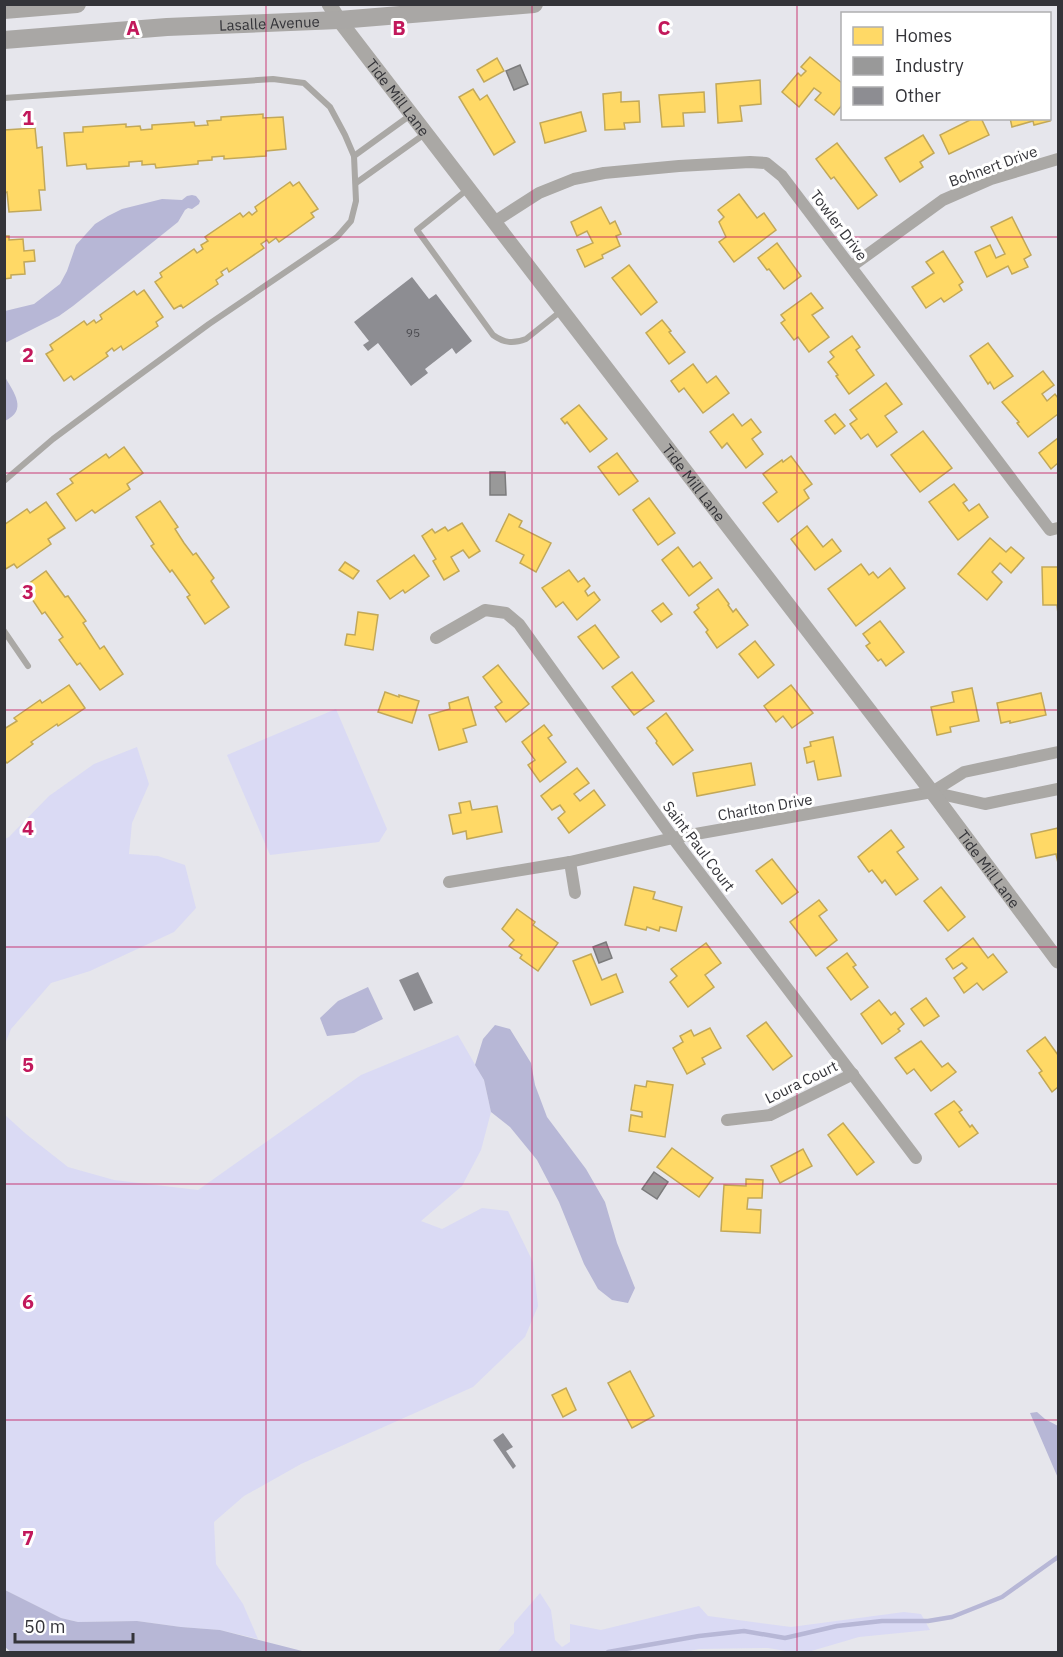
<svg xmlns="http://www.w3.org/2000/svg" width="1063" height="1657" viewBox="0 0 1063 1657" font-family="'IBM Plex Sans',sans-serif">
	<rect width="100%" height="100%" fill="#e6e6ec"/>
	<!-- green -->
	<g fill="#dadaf4">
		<polygon points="336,709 387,829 379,842 270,855 227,755"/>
		<polygon points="137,747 149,784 132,823 129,854 158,856 185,865 196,908 174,932 90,971 51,983 11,1029 5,1044 5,839 9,837 49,796 94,764"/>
		<polygon points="458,1035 484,1080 491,1112 481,1150 462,1186 421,1221 442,1229 482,1208 508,1211 533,1262 538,1306 525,1337 473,1387 301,1464 244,1496 214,1522 216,1564 243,1604 258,1639 220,1630 181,1627 137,1621 78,1622 61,1618 5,1590 4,1114 26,1134 68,1167 114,1180 198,1190 361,1075"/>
		<polygon points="540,1593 551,1610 555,1640 562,1647 570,1642 570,1624 601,1630 699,1606 708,1616 791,1627 904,1612 921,1614 930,1630 859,1637 808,1652 792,1652 768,1648 699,1649 685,1652 497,1652 514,1633 514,1623"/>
	</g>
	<!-- water -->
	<g fill="#b7b7d6">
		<polygon points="192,195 196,196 200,201 199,204 192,209 188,208 185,210 178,222 73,306 59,316 5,343 5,311 34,304 60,284 67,271 76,245 95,224 108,216 122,209 162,199 182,200 187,196"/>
		<path d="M5 377C14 393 28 410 5 421Z"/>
		<polygon points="368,987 383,1019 354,1033 327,1036 320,1018 338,1001"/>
		<polygon points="495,1025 510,1029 531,1063 535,1085 547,1117 586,1169 605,1202 617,1243 635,1288 628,1303 612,1300 598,1289 584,1264 559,1202 537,1160 510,1127 491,1112 484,1080 475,1065 483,1039"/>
		<polygon points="1037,1412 1045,1419 1058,1426 1058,1478 1030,1413"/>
		<polygon points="5,1590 61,1618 78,1622 137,1621 181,1627 220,1630 306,1652 181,1652 149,1651 123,1652 11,1652 5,1647"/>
	</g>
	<!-- homes -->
	<g fill="#ffd966" stroke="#c2a858" stroke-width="1.5">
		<polygon points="810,57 842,83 842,105 834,115 815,100 821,93 814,88 799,107 782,92 798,73 801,76 806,71 801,67"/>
		<polygon points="497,58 504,71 484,82 477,70"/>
		<polygon points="760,80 761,104 740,106 742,121 718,123 716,84"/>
		<polygon points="473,89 480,100 487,95 515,142 494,155 459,97"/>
		<polygon points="621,92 621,102 639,101 640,122 624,123 625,129 605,130 603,94"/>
		<polygon points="704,92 705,112 683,113 684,126 662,127 659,95"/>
		<polygon points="581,112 586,131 545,143 540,123"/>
		<polygon points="263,114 263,118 283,117 286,149 266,151 266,156 224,159 224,156 212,157 212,160 198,161 198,164 156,168 155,164 142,165 142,161 129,162 129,166 87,169 86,164 67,166 64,133 83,132 83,127 126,124 126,127 140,126 141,130 152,129 152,125 194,122 195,126 208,125 207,121 221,120 221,117"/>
		<polygon points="974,118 981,118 989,135 949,154 940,135"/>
		<polygon points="1010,118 1049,118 1050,121 1034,125 1033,121 1012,127"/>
		<polygon points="35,128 37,148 42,147 45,190 39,190 41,210 9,212 7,192 4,193 4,130"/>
		<polygon points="923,135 934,153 920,162 923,167 900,182 885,158"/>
		<polygon points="837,143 877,195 858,209 834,177 831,179 816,159"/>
		<polygon points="290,182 293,186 299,182 318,209 311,213 314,217 279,242 276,238 269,243 267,240 261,244 264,248 229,272 227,268 221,272 223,275 216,280 218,284 183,308 181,305 174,309 155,282 162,277 160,273 194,249 197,253 203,249 201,245 208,241 205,237 240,213 243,217 249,212 252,215 257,211 255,207"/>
		<polygon points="739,194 757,218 764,213 776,230 734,262 719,242 726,237 719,222 724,217 718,210"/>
		<polygon points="601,207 610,224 615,221 621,234 616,236 620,246 602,255 603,258 585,267 577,250 593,243 587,231 577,236 571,222"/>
		<polygon points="1012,217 1031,255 1024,259 1028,267 1012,274 1008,266 987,277 975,252 990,245 996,258 1005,254 991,227"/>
		<polygon points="4,236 9,236 9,240 23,239 24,251 34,250 35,261 24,262 25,274 11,275 11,278 4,279"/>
		<polygon points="777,243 801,276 784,289 769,269 767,270 758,258"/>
		<polygon points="943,251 963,282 959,285 962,290 944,302 941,298 926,308 912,287 934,273 926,262"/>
		<polygon points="629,265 657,302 641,315 612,278"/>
		<polygon points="144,290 163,317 156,322 158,326 123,350 121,346 114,351 112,348 106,353 108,356 74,380 71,376 64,381 46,354 53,350 50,345 84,321 87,325 94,320 96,323 102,319 100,315 134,291 137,295"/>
		<polygon points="811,293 823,308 812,315 829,337 809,352 798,337 794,340 781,323 785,320 781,315"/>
		<polygon points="662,320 671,331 669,332 685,352 669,364 646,333"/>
		<polygon points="852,336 860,347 856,350 874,375 849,394 836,376 838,375 828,362 834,357 830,352"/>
		<polygon points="988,343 1013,376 994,389 990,382 988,384 970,356"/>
		<polygon points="693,364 707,383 716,376 729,393 703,413 684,388 679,392 671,381"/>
		<polygon points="1043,371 1054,385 1042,394 1047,401 1055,394 1058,398 1058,414 1028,437 1017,423 1019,422 1002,402"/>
		<polygon points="886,383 902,404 885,416 897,432 877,447 868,434 861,439 850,424 857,419 850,410"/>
		<polygon points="579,405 607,439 590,452 567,422 565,424 561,419"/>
		<polygon points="733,414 742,426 751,419 761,432 752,439 763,454 746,468 727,443 722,448 710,432"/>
		<polygon points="835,414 845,426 835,434 825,421"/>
		<polygon points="923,431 952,468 920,492 891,455"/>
		<polygon points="1058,438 1058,463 1051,469 1039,453"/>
		<polygon points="124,447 143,473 127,484 130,489 95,513 92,510 76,521 57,494 73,483 70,479 106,454 109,458"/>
		<polygon points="617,453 638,481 619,495 598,467"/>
		<polygon points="791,456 812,484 804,490 809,498 778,522 763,503 777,492 763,474 782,460 783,462"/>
		<polygon points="954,484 967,500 963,503 969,511 979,504 988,517 958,540 929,502"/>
		<polygon points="649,498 675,533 658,545 633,510"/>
		<polygon points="160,501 178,527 175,529 184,543 193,555 196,553 214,578 211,581 229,607 205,624 187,597 190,595 172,570 170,572 151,546 154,544 136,517"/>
		<polygon points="46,502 65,528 48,539 51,544 17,568 14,564 4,570 4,525 27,509 30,513"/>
		<polygon points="509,514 522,521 519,527 551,543 536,572 520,563 524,555 496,541"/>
		<polygon points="462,523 480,551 469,558 463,550 451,557 459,571 444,580 433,561 436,559 422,536 432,529 435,533 445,527 448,531"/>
		<polygon points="807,526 823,547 832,539 841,551 815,570 791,539"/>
		<polygon points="990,538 1006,552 1011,547 1024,558 1011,573 1000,563 992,572 1002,582 987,600 958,574"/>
		<polygon points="678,547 693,567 700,562 712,578 689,596 662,560"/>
		<polygon points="414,555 429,576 405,593 403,590 390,599 377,581"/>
		<polygon points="345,562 359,571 353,579 339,570"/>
		<polygon points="861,564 869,575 873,572 878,578 890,568 905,588 856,626 828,589"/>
		<polygon points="1042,567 1058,567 1058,614 1057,605 1043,605"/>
		<polygon points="569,570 578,582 584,578 590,586 585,591 588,596 594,592 600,600 577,620 563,602 556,607 542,588"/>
		<polygon points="46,571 65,597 68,596 86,621 83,623 100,649 104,646 123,674 100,690 80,663 77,665 59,640 63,637 45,612 42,614 24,587"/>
		<polygon points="718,589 729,604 728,605 733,612 736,609 748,625 717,648 706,632 708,630 694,612 699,608 697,605"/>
		<polygon points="663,603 672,614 661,622 652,611"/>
		<polygon points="358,612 378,615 373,650 345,645 347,634 355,635"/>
		<polygon points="880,621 904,652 886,666 881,659 878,661 866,646 870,643 863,634"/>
		<polygon points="595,625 619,657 603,669 578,637"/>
		<polygon points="755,641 774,665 758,678 739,654"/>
		<polygon points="498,665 529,704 506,722 495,707 502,702 483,677"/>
		<polygon points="632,672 654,701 634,715 612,687"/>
		<polygon points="69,685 85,708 58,726 57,724 31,742 33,744 7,763 4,760 4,729 17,721 14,718 40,700 42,703"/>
		<polygon points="791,685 813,713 792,728 783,716 776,722 764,706"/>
		<polygon points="972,688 979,721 950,727 951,732 937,735 931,707 954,702 952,692"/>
		<polygon points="385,692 399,697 399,695 419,701 412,723 378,712"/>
		<polygon points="1041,693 1046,715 1010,723 1010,721 1001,723 997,703"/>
		<polygon points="468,697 476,725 463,729 467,742 439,750 429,715 450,709 449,703"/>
		<polygon points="666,713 693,750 673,765 656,743 657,741 647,728"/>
		<polygon points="544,725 552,735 548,738 566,762 540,782 528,765 535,760 522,742"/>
		<polygon points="833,737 841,776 818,780 814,761 807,763 804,748 811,746 810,742"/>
		<polygon points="751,763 755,785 697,796 693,773"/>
		<polygon points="577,768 589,783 574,794 580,801 594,790 605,805 569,833 558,818 565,812 560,805 552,810 541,796"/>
		<polygon points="470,801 472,810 497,806 502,832 467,839 466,831 453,834 449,815 461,813 459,803"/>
		<polygon points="1058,828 1058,863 1056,854 1036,858 1031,834"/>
		<polygon points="891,830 904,847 897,852 918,879 896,895 885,880 882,883 872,870 869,872 858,857"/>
		<polygon points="772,859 798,892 782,904 756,871"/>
		<polygon points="634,887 655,892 653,899 682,907 676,931 660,927 659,931 647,927 646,930 625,925"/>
		<polygon points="941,887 965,917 948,931 924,901"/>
		<polygon points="819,900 827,910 819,916 837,940 816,956 790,922"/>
		<polygon points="517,909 535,922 533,925 558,943 538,971 520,958 522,955 509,946 514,940 502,929"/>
		<polygon points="973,938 988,958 993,954 1007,972 983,990 977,983 964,993 954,978 967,968 962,963 953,969 946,959"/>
		<polygon points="706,943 721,963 705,975 714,987 688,1007 670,982 677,976 671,969"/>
		<polygon points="847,953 856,965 853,967 868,987 851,1000 827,968"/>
		<polygon points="591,954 602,980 616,974 623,992 591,1005 573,961"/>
		<polygon points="926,998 939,1016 924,1026 911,1009"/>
		<polygon points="879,1000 891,1015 895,1012 904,1024 898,1029 900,1031 882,1044 861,1014"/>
		<polygon points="766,1022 792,1056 773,1070 747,1036"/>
		<polygon points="710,1028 721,1048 702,1058 705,1064 687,1074 673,1048 683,1042 680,1036 691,1030 694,1036"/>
		<polygon points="1045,1037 1058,1055 1058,1087 1052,1092 1039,1073 1042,1071 1027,1051"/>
		<polygon points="921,1041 942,1067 948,1063 956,1072 931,1091 914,1069 907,1074 895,1058"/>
		<polygon points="647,1081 673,1085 665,1137 629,1131 631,1115 642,1117 642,1112 631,1110 635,1085 646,1087"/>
		<polygon points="954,1101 962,1110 959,1112 970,1127 972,1125 978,1133 959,1147 935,1114"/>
		<polygon points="843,1123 874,1162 857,1175 828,1135"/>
		<polygon points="672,1148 713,1178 699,1197 657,1167"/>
		<polygon points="803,1149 812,1166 780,1183 771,1166"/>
		<polygon points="746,1179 763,1180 762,1198 748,1198 747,1209 761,1210 760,1233 721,1231 724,1185 746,1186"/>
		<polygon points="630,1371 654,1416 632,1428 608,1383"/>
		<polygon points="566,1388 576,1410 563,1417 552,1395"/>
	</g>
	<!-- industry -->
	<g fill="#999" stroke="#7b7b7c" stroke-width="1.5">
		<polygon points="520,65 528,84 514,90 506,71"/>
		<polygon points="490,472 505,472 506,495 490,495"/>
		<polygon points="606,942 612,958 599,963 593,947"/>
		<polygon points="654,1172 668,1182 657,1199 642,1189"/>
	</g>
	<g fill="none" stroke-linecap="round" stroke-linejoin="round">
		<!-- stream -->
		<polyline stroke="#b7b7d6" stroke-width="4.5" points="608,1652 699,1636 744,1631 785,1638 837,1626 882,1621 928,1621 952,1617 1002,1597 1058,1557"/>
	</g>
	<!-- building -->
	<g fill="#8d8d92">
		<polygon points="412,277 429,299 436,294 472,341 456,354 452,348 425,369 428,373 411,386 378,343 368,351 363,345 369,341 354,322"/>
		<polygon points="418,972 433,1003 414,1011 399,980"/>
		<polygon points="503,1433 513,1447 506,1451 516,1466 513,1469 493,1440"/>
	</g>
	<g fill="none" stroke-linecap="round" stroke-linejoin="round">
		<!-- service -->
		<g stroke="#aaa8a5" stroke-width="6">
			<polyline points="4,98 273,79 304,83 330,107 345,135 354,156 356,201 351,221 337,237 209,324 123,387 53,439 4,481"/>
			<polyline points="354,156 412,114"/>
			<polyline points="356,183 426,133"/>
			<path d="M468 189 417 230 493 335C504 343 513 344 526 339L561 311"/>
			<polyline points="4,631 28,666"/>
		</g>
		<!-- minor -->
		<g stroke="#aaa8a5" stroke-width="12">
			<polyline points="494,222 539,193 574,179 604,173 679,166 750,162 766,163 782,176 1050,530 1058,528"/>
			<polyline points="852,266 943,200 991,179 1058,159"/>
			<polyline points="436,638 485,610 506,613 519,624 673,838 916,1158"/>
			<polyline points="932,792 985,804 1058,789"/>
			<polyline points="570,862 575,893"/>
			<polyline points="449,882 570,862 673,838 932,792 964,772 1058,752"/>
			<polyline points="727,1120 770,1115 853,1074"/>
		</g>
		<!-- tertiary -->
		<path stroke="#aaa8a5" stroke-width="15" id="s1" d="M329 4 339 20 932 792 1058 961"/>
		<!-- secondary -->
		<g stroke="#a9a7a5" stroke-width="18">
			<polyline points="4,10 77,4"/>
			<path id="s2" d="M4 40 167 27 339 20 534 4"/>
		</g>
	</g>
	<!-- grid -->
	<path fill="none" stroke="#c2185b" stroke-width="1.5" stroke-opacity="0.55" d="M266 4V1652M532 4V1652M797 4V1652M4 237H1058M4 473H1058M4 710H1058M4 947H1058M4 1184H1058M4 1420H1058"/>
	<g text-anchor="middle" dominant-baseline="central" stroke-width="6" stroke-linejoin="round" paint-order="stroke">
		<!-- number labels -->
		<g font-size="12" fill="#4a4a4f">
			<text x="413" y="332">95</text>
		</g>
		<!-- street labels -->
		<g font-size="15" fill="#343439" stroke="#fff">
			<text stroke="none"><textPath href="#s2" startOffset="266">Lasalle Avenue</textPath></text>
			<text stroke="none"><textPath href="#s1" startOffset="116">Tide Mill Lane</textPath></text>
			<text transform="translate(993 166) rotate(-20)">Bohnert Drive</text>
			<text transform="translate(839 225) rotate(53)">Towler Drive</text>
			<text stroke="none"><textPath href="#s1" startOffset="602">Tide Mill Lane</textPath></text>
			<text transform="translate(765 807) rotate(-10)">Charlton Drive</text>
			<text transform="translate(699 846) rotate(53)">Saint Paul Court</text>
			<text stroke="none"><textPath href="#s1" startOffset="1088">Tide Mill Lane</textPath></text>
			<text transform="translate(801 1082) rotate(-26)">Loura Court</text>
		</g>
	</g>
	<g font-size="20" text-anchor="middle" font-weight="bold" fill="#c2185b" stroke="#fff" stroke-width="6" stroke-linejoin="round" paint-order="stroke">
		<text x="133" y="35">A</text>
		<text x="399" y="35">B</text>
		<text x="664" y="35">C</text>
		<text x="28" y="125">1</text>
		<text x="28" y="362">2</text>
		<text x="28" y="599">3</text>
		<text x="28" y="835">4</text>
		<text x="28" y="1072">5</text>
		<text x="28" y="1309">6</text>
		<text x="28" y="1545">7</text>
	</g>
	<!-- border -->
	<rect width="1063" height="1657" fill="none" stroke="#343439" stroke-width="12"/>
	<!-- legend -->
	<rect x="841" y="12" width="210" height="108" fill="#ffffff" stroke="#aeaeb0" stroke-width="1.5"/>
	<rect x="853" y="27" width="30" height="18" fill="#ffd966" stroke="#aeaeb0" stroke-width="1.5"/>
	<text x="895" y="42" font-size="18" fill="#343439">Homes</text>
	<rect x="853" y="57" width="30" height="18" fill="#999999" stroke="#aeaeb0" stroke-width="1.5"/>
	<text x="895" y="72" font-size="18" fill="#343439">Industry</text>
	<rect x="853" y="87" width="30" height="18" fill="#8d8d92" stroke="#aeaeb0" stroke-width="1.5"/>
	<text x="895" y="102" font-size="18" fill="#343439">Other</text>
	<!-- scale -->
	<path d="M15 1633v9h118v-9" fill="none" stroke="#343439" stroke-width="3"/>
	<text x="24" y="1633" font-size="18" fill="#343439" stroke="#ffffff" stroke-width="4.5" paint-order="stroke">50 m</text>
</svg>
